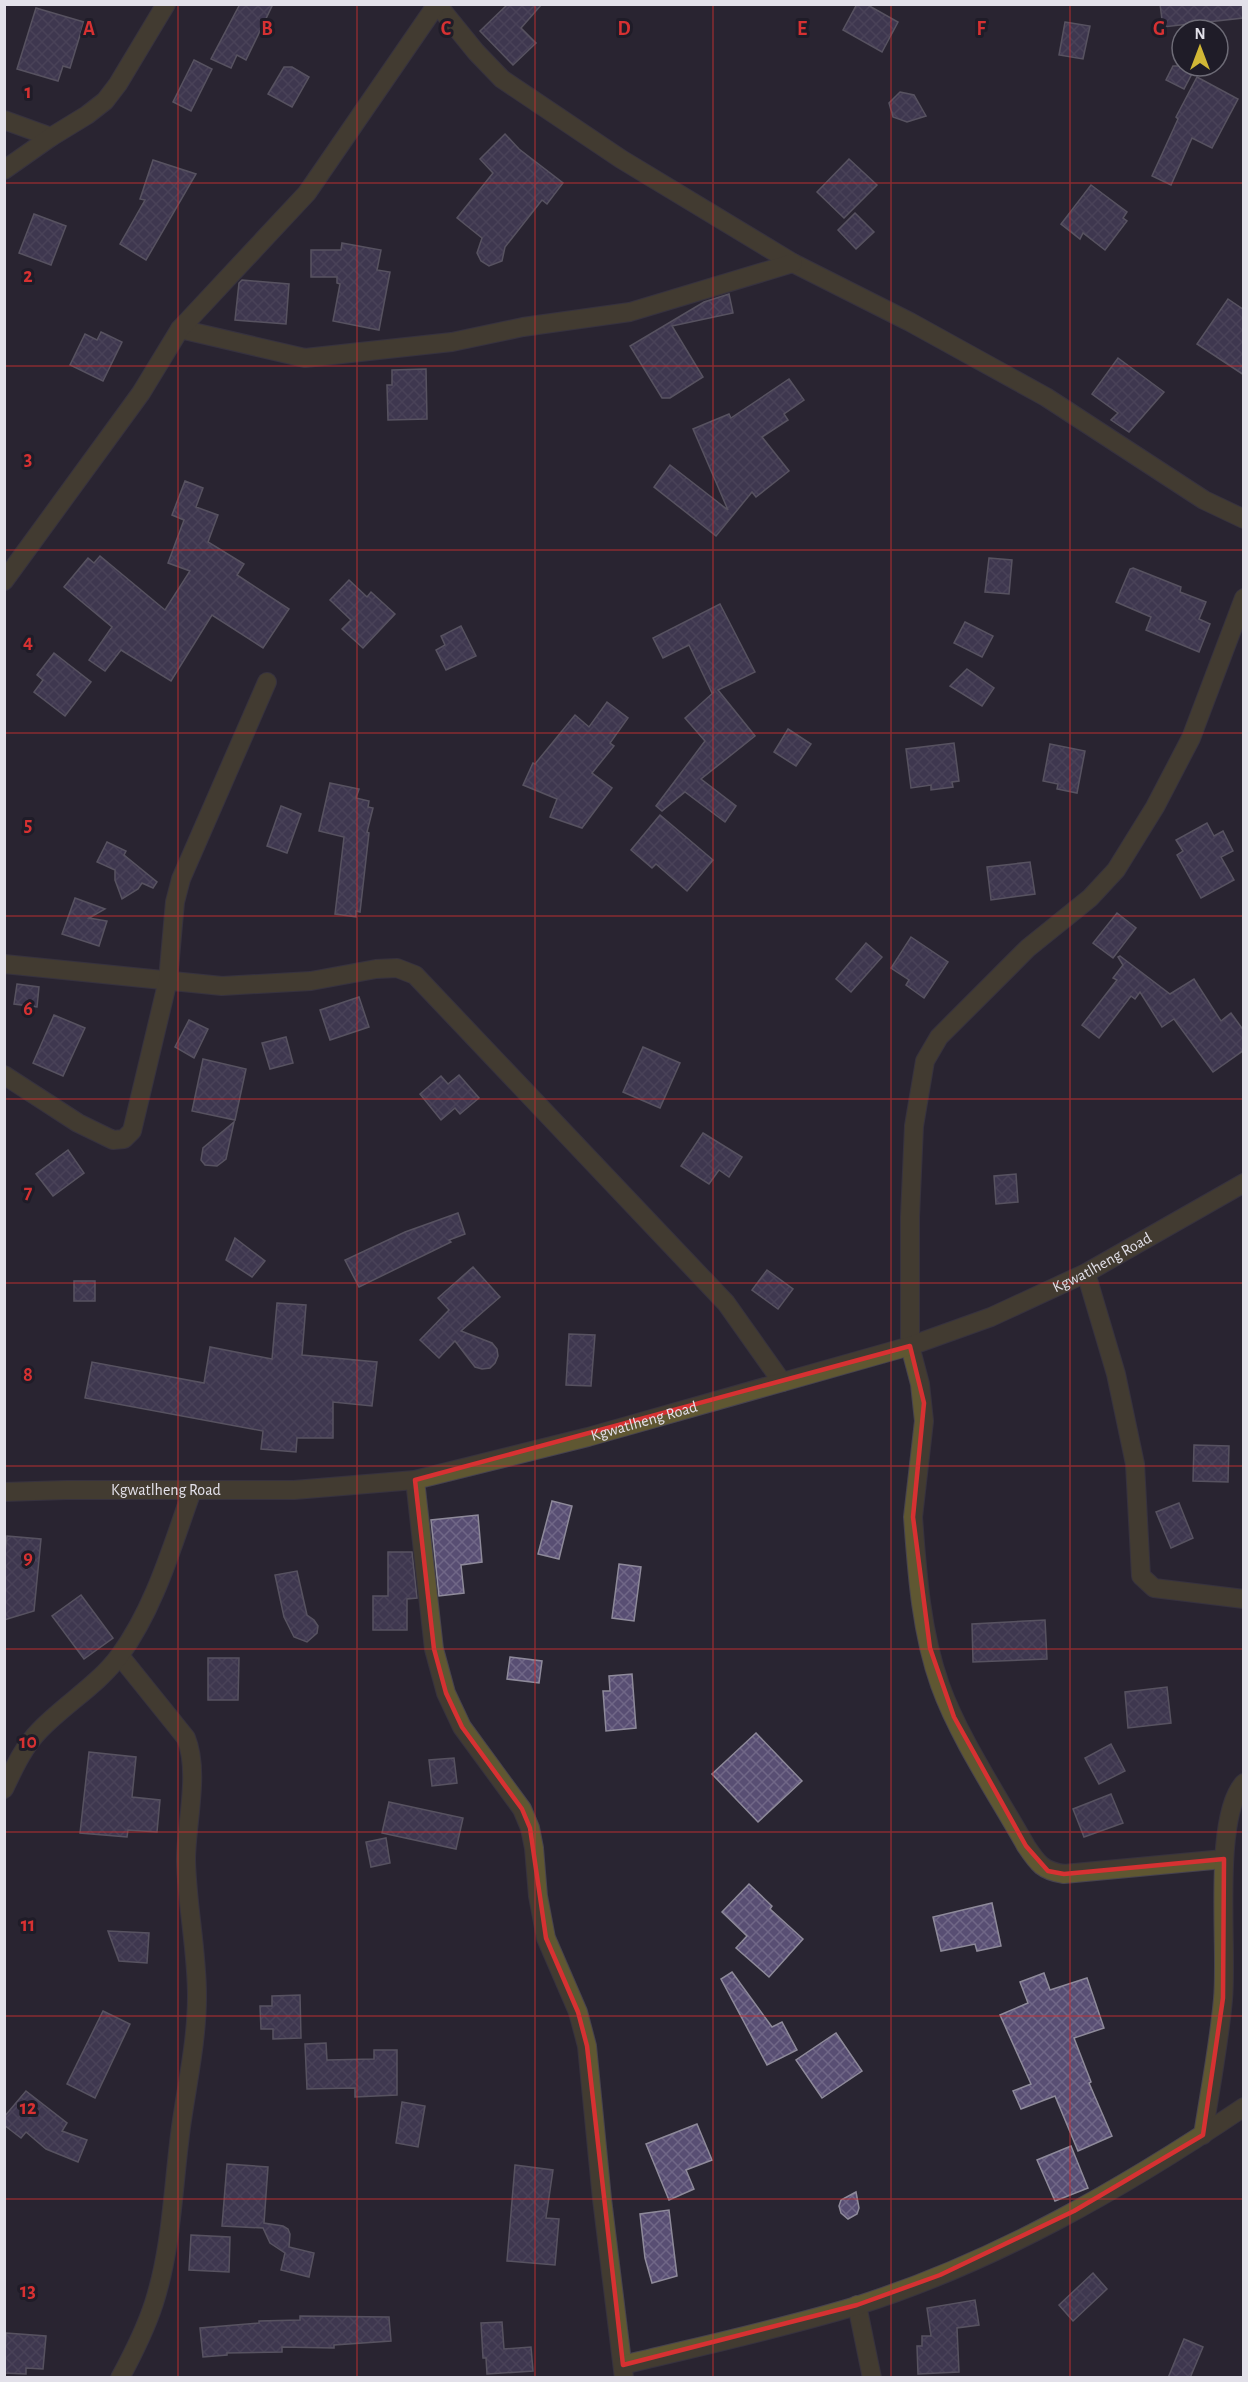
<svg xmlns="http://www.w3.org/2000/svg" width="1248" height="2382" viewBox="0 0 1248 2382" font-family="'Alegreya Sans',sans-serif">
	<defs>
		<pattern id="building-cross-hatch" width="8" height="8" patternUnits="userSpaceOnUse" patternTransform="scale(1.5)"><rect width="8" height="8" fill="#584e73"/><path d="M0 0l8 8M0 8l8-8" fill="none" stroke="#706787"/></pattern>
	</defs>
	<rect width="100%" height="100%" fill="#292532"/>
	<!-- building -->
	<g fill="url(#building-cross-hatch)" stroke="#8e8a9a" stroke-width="1.5">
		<polygon points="240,4 273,4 246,60 237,55 231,68 211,59"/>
		<polygon points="508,4 542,4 521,28 536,43 513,65 480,31"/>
		<polygon points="857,4 866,4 898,22 882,52 843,30"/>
		<polygon points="1160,4 1242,4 1243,18 1163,27"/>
		<polygon points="36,8 84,22 70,68 63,66 58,81 17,69"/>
		<polygon points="1065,22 1090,26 1083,59 1059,55"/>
		<polygon points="194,60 212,69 191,111 173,102"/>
		<polygon points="1173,66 1196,66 1184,89 1166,80"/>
		<polygon points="284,67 292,67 309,77 292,107 268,94"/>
		<polygon points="1197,77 1238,99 1212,148 1192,138 1171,185 1152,176 1178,119 1176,117"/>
		<polygon points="900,92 914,95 926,116 907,122 893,117 889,103"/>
		<polygon points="505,134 519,149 563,183 547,204 542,200 505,247 502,261 489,266 481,261 477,253 482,238 457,218 493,173 480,159"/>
		<polygon points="849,159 877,185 844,218 817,192"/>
		<polygon points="153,160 196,174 146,260 120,244 145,200 140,199"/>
		<polygon points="1091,185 1127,212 1123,218 1127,221 1105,250 1083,233 1080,239 1061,224"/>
		<polygon points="855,213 874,232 856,249 838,230"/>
		<polygon points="34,214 66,226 51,265 19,253"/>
		<polygon points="342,243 381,250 377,270 390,272 379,330 333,321 340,284 337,283 337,277 311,277 311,250 341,250"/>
		<polygon points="242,280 289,284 286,324 235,320 239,283"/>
		<polygon points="729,294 733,313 672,326 703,377 670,398 662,398 630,346 704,302"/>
		<polygon points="1228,299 1244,310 1244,375 1197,344"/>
		<polygon points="101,332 122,342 103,381 70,365 85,334 97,340"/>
		<polygon points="1118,358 1164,392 1129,432 1111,420 1118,413 1092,394"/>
		<polygon points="426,369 427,419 388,420 387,385 392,385 392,370"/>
		<polygon points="789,379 804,400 784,414 788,420 762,437 789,471 756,497 752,492 716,536 654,487 670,465 728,510 693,429 729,414 731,418"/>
		<polygon points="185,481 203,488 196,507 218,515 208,542 244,564 237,575 289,609 263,648 212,615 171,681 121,650 105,671 89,660 112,627 64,587 88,558 94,563 100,556 165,610 190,571 168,563 184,520 172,515"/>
		<polygon points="989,558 1012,560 1009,594 985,592"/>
		<polygon points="1133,568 1181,587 1180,592 1206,602 1199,619 1210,624 1199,652 1146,630 1151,617 1116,602 1130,569"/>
		<polygon points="349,580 367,597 371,592 395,614 363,648 342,629 351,620 330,600"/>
		<polygon points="720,604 755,672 718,690 755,736 701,779 736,806 725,822 685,792 662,811 656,806 705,741 685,718 714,692 712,693 689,645 663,658 653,638"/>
		<polygon points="965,622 993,636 982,657 954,643"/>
		<polygon points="461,626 476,656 446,670 436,650 445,645 441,636"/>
		<polygon points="54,653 91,682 65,716 34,692 43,680 37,675"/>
		<polygon points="967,669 994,688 982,706 950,686"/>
		<polygon points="607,702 628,718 610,743 614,746 592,773 612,788 582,828 550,817 557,799 523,785 533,763 535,764 575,715 589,727"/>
		<polygon points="788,729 811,744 796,766 774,752"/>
		<polygon points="954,743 959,781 952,782 953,787 931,790 931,785 911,788 906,749"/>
		<polygon points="1050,744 1085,751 1077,793 1057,789 1058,784 1043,781"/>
		<polygon points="330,783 359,789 356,798 369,801 368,807 373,808 367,832 369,833 360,912 356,911 356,917 335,914 344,837 319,831"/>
		<polygon points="281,806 301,814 287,853 267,846"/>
		<polygon points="660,815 713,860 687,891 656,864 652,868 631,850"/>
		<polygon points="1207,823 1214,836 1223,831 1233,851 1221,857 1234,880 1201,898 1177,855 1183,851 1176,840"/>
		<polygon points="107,842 126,851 124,855 157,882 153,888 142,883 138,889 122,899 115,880 115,870 97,862"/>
		<polygon points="1030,862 1035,894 991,900 987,867"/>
		<polygon points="75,898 105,909 89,918 107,921 99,946 62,934"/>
		<polygon points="1117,913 1136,928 1113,958 1093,943"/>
		<polygon points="911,937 948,962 924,998 906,985 909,980 891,968"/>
		<polygon points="866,943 882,957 851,992 836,979"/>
		<polygon points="1120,956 1170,994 1194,979 1221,1021 1231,1013 1244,1031 1244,1050 1213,1072 1174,1019 1162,1027 1140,992 1135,999 1131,996 1099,1038 1082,1025 1117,980 1113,978 1123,965 1118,957"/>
		<polygon points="17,984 39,987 37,1007 14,1004"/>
		<polygon points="359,997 369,1027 330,1040 320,1010"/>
		<polygon points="54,1015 85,1028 63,1076 33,1063"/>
		<polygon points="189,1020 208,1029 194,1058 175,1047"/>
		<polygon points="286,1037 293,1063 270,1069 262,1043"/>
		<polygon points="643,1047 680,1063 660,1108 623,1092"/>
		<polygon points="203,1059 246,1069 235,1120 192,1111"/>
		<polygon points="459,1075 479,1098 460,1114 455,1108 441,1120 420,1094 441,1076 448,1084"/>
		<polygon points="234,1122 226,1159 217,1166 205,1165 201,1160 203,1148"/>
		<polygon points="703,1133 742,1157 729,1177 719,1170 709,1184 681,1166"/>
		<polygon points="68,1150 84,1173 53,1196 36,1174"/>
		<polygon points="1016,1174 1018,1202 996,1204 994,1176"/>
		<polygon points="458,1213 465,1234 449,1240 451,1242 359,1287 345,1260 405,1232"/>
		<polygon points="235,1238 265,1261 252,1277 226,1260"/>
		<polygon points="473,1267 500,1297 461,1331 492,1343 497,1349 498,1356 495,1363 490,1368 482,1369 475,1367 455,1341 439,1358 420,1340 449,1310 438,1298"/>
		<polygon points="767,1270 793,1289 778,1309 752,1290"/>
		<rect x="74" y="1281" width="21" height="20"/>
		<polygon points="277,1303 306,1305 302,1355 377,1362 372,1406 333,1402 333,1438 297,1438 296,1452 261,1449 263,1431 85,1398 92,1362 204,1383 210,1347 272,1359"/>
		<polygon points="569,1334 595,1335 591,1386 566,1385"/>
		<polygon points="1194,1445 1229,1446 1228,1482 1193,1481"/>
		<polygon points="552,1501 572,1506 559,1559 538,1554"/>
		<polygon points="1179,1503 1193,1538 1171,1548 1156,1512"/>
		<polygon points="478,1515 482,1562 461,1565 464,1593 439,1596 431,1520"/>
		<polygon points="7,1536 41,1539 34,1611 4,1620 4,1560"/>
		<polygon points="388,1552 412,1552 417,1598 407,1599 407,1630 373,1630 373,1596 388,1596"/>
		<polygon points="619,1564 641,1567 634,1621 612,1618"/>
		<polygon points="297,1571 307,1615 314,1620 318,1626 317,1633 307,1642 294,1637 284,1617 275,1575"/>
		<polygon points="81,1595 113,1638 84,1659 52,1616"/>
		<polygon points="1045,1620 1047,1659 973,1662 972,1624"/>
		<polygon points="510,1657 542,1661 539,1683 507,1679"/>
		<polygon points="208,1658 239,1658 238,1700 208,1700"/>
		<polygon points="632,1674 636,1728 606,1731 603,1691 610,1691 609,1676"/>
		<polygon points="1167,1687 1171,1723 1128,1728 1125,1692"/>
		<polygon points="756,1733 802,1781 758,1822 712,1774"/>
		<polygon points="1111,1744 1125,1771 1099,1784 1085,1758"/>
		<polygon points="89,1752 136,1757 132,1797 160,1800 157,1832 128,1830 127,1837 80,1833"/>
		<polygon points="454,1758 457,1783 432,1786 429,1760"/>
		<polygon points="1111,1794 1123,1823 1084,1837 1073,1809"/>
		<polygon points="389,1802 463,1818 456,1849 382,1833"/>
		<polygon points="386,1838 390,1863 371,1867 366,1842"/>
		<polygon points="749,1884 772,1906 770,1909 803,1939 769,1977 736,1948 747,1936 722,1912"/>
		<polygon points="992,1903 1001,1946 977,1951 975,1944 941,1951 933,1917"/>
		<polygon points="108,1931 149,1933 147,1963 119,1961"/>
		<polygon points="732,1972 772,2027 782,2022 797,2050 767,2065 721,1979"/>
		<polygon points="1044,1973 1050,1990 1087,1978 1104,2028 1074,2038 1091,2082 1089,2083 1112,2136 1078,2151 1055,2096 1021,2109 1013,2091 1031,2084 1000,2015 1028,2003 1020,1982"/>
		<polygon points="300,1995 301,2038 273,2039 273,2029 261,2029 260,2006 272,2006 272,1996"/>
		<polygon points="103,2011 130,2024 95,2098 67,2084"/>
		<polygon points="836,2033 862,2071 822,2098 796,2060"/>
		<polygon points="326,2043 327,2060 374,2059 374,2050 397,2050 397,2095 355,2097 355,2088 307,2089 305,2044"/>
		<polygon points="26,2091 67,2123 62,2131 87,2140 78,2162 46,2149 26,2132 21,2138 4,2125 4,2117"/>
		<polygon points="402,2102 425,2106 418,2147 396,2143"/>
		<polygon points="697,2124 712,2160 686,2170 694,2189 669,2200 646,2144"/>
		<polygon points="1071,2146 1088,2188 1055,2201 1037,2160"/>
		<polygon points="227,2164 268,2167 264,2223 283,2226 288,2229 290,2234 289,2247 314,2253 309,2277 281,2270 285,2253 270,2243 263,2228 222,2226"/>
		<polygon points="515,2165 553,2170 546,2218 559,2219 555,2265 507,2261"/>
		<polygon points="856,2192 859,2208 857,2214 848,2219 841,2213 839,2206 841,2200"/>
		<polygon points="669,2210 677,2276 652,2283 645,2258 640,2214"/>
		<polygon points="191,2235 230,2237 229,2272 189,2270"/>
		<polygon points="1093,2273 1107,2289 1073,2321 1059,2305"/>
		<polygon points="975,2300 979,2325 957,2328 959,2372 918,2374 917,2346 922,2346 922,2336 931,2336 927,2308"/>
		<polygon points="300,2316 389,2317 391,2341 334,2345 334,2348 282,2347 282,2352 227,2353 227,2355 203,2357 200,2328 259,2323 259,2321 300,2320"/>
		<polygon points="502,2322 504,2349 531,2347 533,2371 487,2374 486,2358 483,2358 481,2323"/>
		<polygon points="6,2333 46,2336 43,2369 26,2368 26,2374 4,2373"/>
		<polygon points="1184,2339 1203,2347 1190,2378 1168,2378"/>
	</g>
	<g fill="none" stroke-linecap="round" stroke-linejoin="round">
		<!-- minor casing -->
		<g stroke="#47434f" stroke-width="20">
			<g id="minor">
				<polyline points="437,4 476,52 502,79 621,159 793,263 910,322 1046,397 1204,500 1244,519"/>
				<polyline points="4,120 51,137"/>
				<polyline points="4,170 51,137 87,115 105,101 118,84 166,4"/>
				<polyline points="180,329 305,358 452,342 523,327 630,312 793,263"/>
				<polyline points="4,581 141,393 180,329 307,193 437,4"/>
				<polyline points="4,964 222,986 311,981 376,969 397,968 415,975 726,1303 782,1382"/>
				<polyline points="4,1075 78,1123 113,1140 124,1139 132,1131 168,980 175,902 181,879 267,682"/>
				<polyline points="1086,1273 1116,1374 1135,1464 1141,1576 1154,1588 1244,1599"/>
				<polyline points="415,1480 434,1649 446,1693 462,1727 522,1809 530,1828 534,1848 538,1896 546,1938 578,2012 587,2046 602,2199 624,2378"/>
				<path d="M120 1656 186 1738C200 1772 186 1824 186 1860 187 1906 197 1950 197 1996 197 2040 187 2084 181 2127 173 2186 172 2247 154 2303 146 2328 133 2354 120 2378"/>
				<path d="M4 1789C14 1768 24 1746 40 1730 65 1704 99 1684 120 1655 155 1607 172 1546 192 1491"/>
				<path d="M1224 1859 1064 1874C1043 1871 1038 1864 1026 1846 998 1796 959 1738 940 1685 921 1632 917 1572 913 1517L924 1421 920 1384 910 1346V1217L914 1126 925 1061 939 1037 1028 948 1090 898 1116 870 1155 807 1191 738 1244 598"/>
				<path d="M1203 2135C1210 2090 1219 2044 1223 1999 1228 1949 1212 1817 1244 1783"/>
				<polyline points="857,2305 872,2378"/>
				<path d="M623 2365C701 2346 780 2329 856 2306 995 2262 1124 2188 1244 2107"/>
			</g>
		</g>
		<!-- tertiary casing -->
		<g stroke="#47434f" stroke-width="20">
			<g id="tertiary">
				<path id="s1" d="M4 1492 66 1490H294L415 1480 588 1437 910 1346 991 1317 1086 1273 1244 1183"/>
			</g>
		</g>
		<!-- minor -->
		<use href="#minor" stroke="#5f5732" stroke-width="18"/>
		<!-- tertiary -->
		<use href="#tertiary" stroke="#5f5732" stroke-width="18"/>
	</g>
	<!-- marked area -->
	<path d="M0 0H1248V2382H0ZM910 1346 924 1403 913 1517 930 1648 954 1717 1026 1846 1048 1871 1064 1874 1224 1859 1223 1998 1203 2135 1074 2211 940 2275 857 2305 623 2365 587 2046 578 2012 546 1938 530 1828 522 1809 462 1727 446 1693 434 1649 415 1480Z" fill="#292532" fill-opacity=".55" fill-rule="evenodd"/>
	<path fill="none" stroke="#d73132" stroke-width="4.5" stroke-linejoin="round" d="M910 1346 924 1403 913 1517 930 1648 954 1717 1026 1846 1048 1871 1064 1874 1224 1859 1223 1998 1203 2135 1074 2211 940 2275 857 2305 623 2365 587 2046 578 2012 546 1938 530 1828 522 1809 462 1727 446 1693 434 1649 415 1480Z"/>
	<!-- grid -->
	<path fill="none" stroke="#d73132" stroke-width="1.5" stroke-opacity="0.55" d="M178 4V2378M357 4V2378M535 4V2378M713 4V2378M891 4V2378M1070 4V2378M4 183H1244M4 366H1244M4 550H1244M4 733H1244M4 916H1244M4 1099H1244M4 1283H1244M4 1466H1244M4 1649H1244M4 1832H1244M4 2016H1244M4 2199H1244"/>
	<g text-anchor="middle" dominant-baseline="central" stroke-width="6" stroke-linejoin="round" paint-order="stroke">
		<!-- street labels -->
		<g font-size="16" fill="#e3e1ea" stroke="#1f1c28">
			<text stroke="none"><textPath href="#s1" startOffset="1134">Kgwatlheng Road</textPath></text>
			<text stroke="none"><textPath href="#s1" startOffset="648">Kgwatlheng Road</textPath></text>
			<text stroke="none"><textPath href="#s1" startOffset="162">Kgwatlheng Road</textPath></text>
		</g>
	</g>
	<g font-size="20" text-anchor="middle" font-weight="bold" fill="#d73132" stroke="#1f1c28" stroke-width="6" stroke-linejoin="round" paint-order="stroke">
		<text x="89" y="35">A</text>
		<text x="267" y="35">B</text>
		<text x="446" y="35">C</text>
		<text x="624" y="35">D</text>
		<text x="802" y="35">E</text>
		<text x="981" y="35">F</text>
		<text x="1159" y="35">G</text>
		<text x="28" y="98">1</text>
		<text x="28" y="282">2</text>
		<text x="28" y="465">3</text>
		<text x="28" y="648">4</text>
		<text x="28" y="831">5</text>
		<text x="28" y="1015">6</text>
		<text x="28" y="1198">7</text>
		<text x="28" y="1381">8</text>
		<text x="28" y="1564">9</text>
		<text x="28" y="1748">10</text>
		<text x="28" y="1931">11</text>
		<text x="28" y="2114">12</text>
		<text x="28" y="2297">13</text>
	</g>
	<!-- border -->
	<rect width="1248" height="2382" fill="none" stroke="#e3e1ea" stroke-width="12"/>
	<!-- north arrow -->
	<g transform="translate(1200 48)"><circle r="28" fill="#1f1c28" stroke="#6d6b76" stroke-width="1.5"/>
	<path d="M0-4.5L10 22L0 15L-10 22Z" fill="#d1b736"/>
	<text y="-9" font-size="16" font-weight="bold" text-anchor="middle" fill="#e3e1ea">N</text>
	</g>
</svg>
